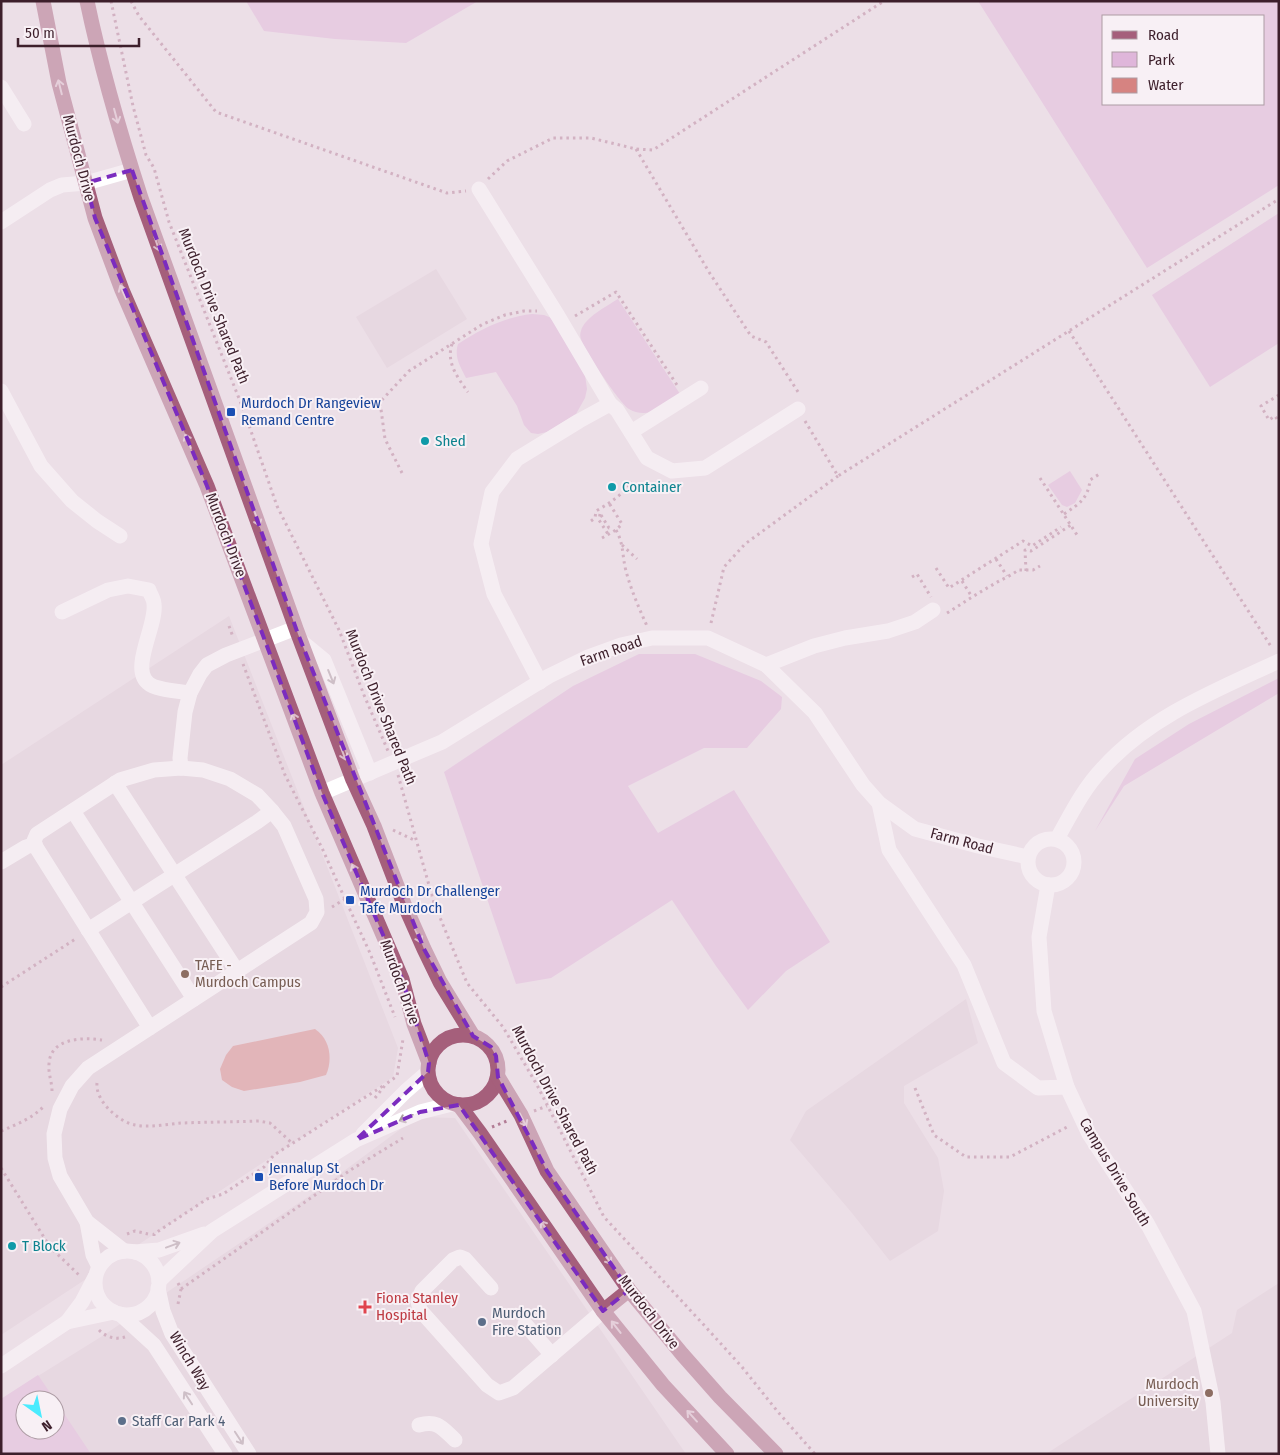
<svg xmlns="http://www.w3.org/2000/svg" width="1280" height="1455" viewBox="0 0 1280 1455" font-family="'Fira Sans Condensed',sans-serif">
	<rect width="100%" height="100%" fill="#ecdfe7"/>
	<!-- built -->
	<g fill="#e0d0d9" fill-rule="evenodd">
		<polygon points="436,269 467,319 387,368 356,317"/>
		<polygon points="229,616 398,1048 393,1077 1,1335 1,765"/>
		<polygon points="966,999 978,1043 904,1086 904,1103 938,1158 944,1191 938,1231 890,1261 852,1213 790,1140 806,1111"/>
		<path d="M417 1117 455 1118 686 1454H1V1399L104 1335 318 1190ZM25 1400H55V1430H25Z"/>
		<polygon points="1279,1283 1279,1454 1046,1454 1232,1333 1237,1310"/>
	</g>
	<!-- green -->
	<g fill="#dfb6da" fill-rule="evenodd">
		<polygon points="246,1 478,1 406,43 335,39 264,31"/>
		<path d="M978 1H1279V185L1147 268ZM1104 16H1264V104H1104Z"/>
		<polygon points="1279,213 1279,343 1210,387 1152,295"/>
		<path d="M618 299 680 394 651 412C644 414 635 413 629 409 619 402 584 350 581 339 580 337 580 333 581 331 584 318 607 306 618 299Z"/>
		<path d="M532 314 544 315 554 319 585 375 587 389 585 398 576 414 547 432 538 434 531 433 524 425 517 406 496 372 466 378C460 366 454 357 458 344 481 329 505 317 532 314Z"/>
		<polygon points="1070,471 1082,490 1075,503 1067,507 1062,505 1048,485"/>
		<polygon points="639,654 695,654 761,681 782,697 781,709 747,748 704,748 628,786 658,833 734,790 830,942 786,971 748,1010 716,966 672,900 551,978 516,984 444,772 573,686"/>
		<polygon points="1279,678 1279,693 1124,786 1095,831 1135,759 1189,724"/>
		<polygon points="38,1375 55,1400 25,1400 25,1430 55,1430 55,1400 91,1454 1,1454 1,1399"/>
	</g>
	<!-- water -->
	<path fill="#d68381" d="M315 1029C330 1039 333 1059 326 1075L300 1082 244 1091 232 1087 222 1080 220 1069 226 1055 233 1046Z"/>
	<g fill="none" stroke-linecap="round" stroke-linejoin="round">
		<!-- path -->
		<g stroke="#b27c95" stroke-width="3" stroke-dasharray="2.5 4" stroke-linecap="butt">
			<polyline points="111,1 133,106 146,155 154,168 169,222 244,411 277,506 339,630 364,695 388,751"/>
			<polyline points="131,1 139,16 216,112 447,193 466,191"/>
			<polyline points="636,149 709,272 751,336 766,342 800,395"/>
			<polyline points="488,179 507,161 553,138 591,138 636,149 653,150 884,1"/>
			<polyline points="575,316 616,292 677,385"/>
			<polyline points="1069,331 1272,648"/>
			<path d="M452 344C446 362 457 377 468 392"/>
			<polyline points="1279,395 1261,406 1269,420 1275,416 1279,422"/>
			<polyline points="805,421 838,476 1279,199"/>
			<polyline points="402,473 385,439 380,402 409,371 483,324 505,315 524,311 537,311"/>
			<polyline points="1040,478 1079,538"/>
			<polyline points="600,514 599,520 608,534"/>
			<path d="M1064 514C1079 504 1088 499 1090 480L1101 473"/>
			<polyline points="601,515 609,528 611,528"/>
			<path d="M591 521 595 518 596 511C610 503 622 495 632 482"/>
			<path d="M616 530C624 544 622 556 626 571 631 590 639 608 647 626"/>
			<polyline points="602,538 616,530 622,524 609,503"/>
			<polyline points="622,545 637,559"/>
			<polyline points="996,559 1007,576"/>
			<polyline points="936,568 949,588 1023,541 1032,546 1061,527"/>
			<polyline points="1026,571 1025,550 1031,551 1071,525"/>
			<polyline points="912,577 917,574 931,597"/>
			<polyline points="962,581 972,597"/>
			<path d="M947 613C963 603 978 593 994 584 1002 579 1011 576 1018 570H1033L1040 566"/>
			<polyline points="711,623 724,567 745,544 838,476"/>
			<polyline points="229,626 233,637"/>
			<polyline points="243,664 285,775 322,848 345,899"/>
			<polyline points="398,775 434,903 467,983 503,1027 537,1085 604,1217 703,1324 742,1367 778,1412 815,1454"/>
			<polyline points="393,830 416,841"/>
			<polyline points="332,907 345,899 370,953 395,1017"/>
			<polyline points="1,987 77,938"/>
			<path d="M97 1083C95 1101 119 1122 135 1125 150 1128 167 1124 182 1123 208 1122 233 1122 259 1121L270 1123 292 1143"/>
			<polyline points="915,1088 934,1135 966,1157 1010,1157 1069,1126"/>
			<path d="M52 1091C52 1082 48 1073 49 1064 50 1038 83 1037 102 1040"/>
			<polyline points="375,1098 386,1084 397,1076 403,1039"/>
			<polyline points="534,1111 547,1106"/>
			<polyline points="492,1127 507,1121"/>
			<path d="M1 1131C18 1124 33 1118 45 1105"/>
			<polyline points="1,1168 50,1247 79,1275"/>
			<polyline points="127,1234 135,1231 148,1234"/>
			<polyline points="154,1236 154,1234 207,1199 223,1194 264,1167 274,1155 386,1084"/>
			<polyline points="181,1289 352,1169 403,1138"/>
			<polyline points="178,1304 181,1289 178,1283"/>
			<path d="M99 1330C106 1337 115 1340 125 1337"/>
		</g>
		<!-- minor -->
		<g stroke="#fff" stroke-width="15">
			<polyline points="1,87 24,124"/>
			<polyline points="479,189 558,316 610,404"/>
			<polyline points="1,222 50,190 62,185 86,183 132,170"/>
			<polyline points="1,391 41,466 72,501 97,521 120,536"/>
			<polyline points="631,432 701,388"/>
			<path d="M62 612 108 590 128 586 149 590C150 594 154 599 154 604 157 625 130 668 148 683 155 690 179 691 190 693"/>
			<polyline points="301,641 324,660 370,773"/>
			<polyline points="766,665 814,646 845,638 888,631 915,622 933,610"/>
			<polyline points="540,682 494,594 481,544 492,492 517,459 579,421 610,404 617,410 647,458 672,471 705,468 798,409"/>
			<polyline points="181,768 180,758 185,712 190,693 200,674 207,665 226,655 296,628"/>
			<polyline points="115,783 237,971"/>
			<polyline points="322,793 442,742 549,676 588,657 621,645 652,638 708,638 766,665 815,713 863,785 879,803 915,829 978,846 1028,857"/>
			<polyline points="879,803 889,850 964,965 1004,1063 1038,1088 1067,1087"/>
			<polyline points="73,811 194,999"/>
			<circle cx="1051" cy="862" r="23"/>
			<path d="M1057 839C1071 814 1083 789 1103 768 1150 716 1217 690 1279 661"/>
			<polyline points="1,862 26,847 35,844"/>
			<polyline points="1048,885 1039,937 1044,1011 1067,1087 1089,1134 1147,1223 1194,1311 1213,1402 1218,1454"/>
			<polyline points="88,930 257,822 272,811"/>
			<polyline points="363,1134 406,1091 428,1072"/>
			<polyline points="87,1222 93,1255 99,1267"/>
			<polyline points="124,1251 87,1222 60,1176 55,1158 54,1134 60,1109 72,1086 88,1068 311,923 317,912 316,899 284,826 272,811 257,795 230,779 203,770 181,768 154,770 120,780 37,834 34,841 36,847 150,1028"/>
			<circle cx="127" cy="1283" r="32"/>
			<polyline points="135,1252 159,1250 204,1234"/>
			<polyline points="159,1281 212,1231 356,1140 420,1112 452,1104"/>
			<polyline points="158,1288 163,1311 172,1334 249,1454"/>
			<polyline points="491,1288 465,1259 460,1257 453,1260 422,1291 418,1301 420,1310 487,1385 499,1393 513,1388 603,1311"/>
			<polyline points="120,1314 154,1345 225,1454"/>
			<polyline points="67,1322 82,1302 95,1277"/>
			<polyline points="525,1324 552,1355"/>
			<polyline points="1,1366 67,1322 114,1312"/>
			<path d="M419 1425C438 1420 442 1428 455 1440"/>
		</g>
		<!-- major -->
		<g stroke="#a55f7b" stroke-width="15">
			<polyline points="43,1 59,83 95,218 122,290 207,486 322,793 402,979 414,1024 429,1063"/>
			<path d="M87 1C101 68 120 133 141 198L298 634 353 780 374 826 404 904 424 949 440 982 473 1036"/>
			<circle cx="463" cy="1070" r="35"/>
			<polyline points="498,1077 521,1115 547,1171 629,1290 682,1354 720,1397 776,1454"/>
			<polyline points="459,1105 480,1133 603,1311 663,1385 727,1454"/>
			<polyline points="603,1311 629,1290"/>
		</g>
	</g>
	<!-- one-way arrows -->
	<defs><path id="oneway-shaft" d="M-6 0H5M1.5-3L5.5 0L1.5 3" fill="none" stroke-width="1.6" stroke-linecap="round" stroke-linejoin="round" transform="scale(1.25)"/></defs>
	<g stroke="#dbbdca">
		<use href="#oneway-shaft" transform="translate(60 87) rotate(-104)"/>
		<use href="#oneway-shaft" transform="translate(116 116) rotate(75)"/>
		<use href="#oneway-shaft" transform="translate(157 244) rotate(71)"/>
		<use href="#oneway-shaft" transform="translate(123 292) rotate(-113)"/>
		<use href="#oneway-shaft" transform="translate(188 441) rotate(-113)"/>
		<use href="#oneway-shaft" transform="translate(257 519) rotate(70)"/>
		<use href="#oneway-shaft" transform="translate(295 720) rotate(-110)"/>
		<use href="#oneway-shaft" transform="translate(343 753) rotate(69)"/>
		<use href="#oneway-shaft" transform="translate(355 871) rotate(-113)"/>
		<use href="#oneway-shaft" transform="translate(418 936) rotate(66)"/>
		<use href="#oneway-shaft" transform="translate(523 1120) rotate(63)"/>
		<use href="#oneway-shaft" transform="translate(545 1227) rotate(-125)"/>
		<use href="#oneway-shaft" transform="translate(607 1258) rotate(55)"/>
		<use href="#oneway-shaft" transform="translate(616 1327) rotate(-128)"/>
		<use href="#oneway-shaft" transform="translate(692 1416) rotate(-132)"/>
	</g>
	<g stroke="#a89aa0">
		<use href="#oneway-shaft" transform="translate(331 677) rotate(68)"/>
		<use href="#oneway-shaft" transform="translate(406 1118) rotate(156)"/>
		<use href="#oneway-shaft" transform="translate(173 1245) rotate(-20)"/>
		<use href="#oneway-shaft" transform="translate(188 1398) rotate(-123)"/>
		<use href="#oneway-shaft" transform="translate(239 1438) rotate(57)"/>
	</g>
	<!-- marked area -->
	<path d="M0 0H1280V1455H0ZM132 170 298 634 424 949 473 1036 491 1047 496 1056 498 1077 547 1171 629 1290 603 1311 459 1105 420 1112 356 1140 428 1072 429 1063 402 979 322 793 207 486 95 218 86 183Z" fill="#ecdfe7" fill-opacity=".55" fill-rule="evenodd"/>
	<path fill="none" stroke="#7b2cbf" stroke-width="4" stroke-dasharray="10 6" stroke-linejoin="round" d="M132 170 298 634 424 949 473 1036 491 1047 496 1056 498 1077 547 1171 629 1290 603 1311 459 1105 420 1112 356 1140 428 1072 429 1063 402 979 322 793 207 486 95 218 86 183Z"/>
	<!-- markers -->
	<g fill="#1a4fb4" stroke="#f8f0f5" stroke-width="2">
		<rect x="226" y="407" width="10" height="10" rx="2.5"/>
		<rect x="345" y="895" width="10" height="10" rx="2.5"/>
		<rect x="254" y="1172" width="10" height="10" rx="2.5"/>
	</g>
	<g fill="#0f9aa8" stroke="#f8f0f5" stroke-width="2">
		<circle cx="425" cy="441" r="5"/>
		<circle cx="612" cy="487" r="5"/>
		<circle cx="12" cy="1246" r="5"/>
	</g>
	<g fill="#8d6e63" stroke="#f8f0f5" stroke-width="2">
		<circle cx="185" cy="974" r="5"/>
		<circle cx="1209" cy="1393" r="5"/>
	</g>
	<path fill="#e0444e" stroke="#f8f0f5" stroke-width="2" d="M362.5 1299.5h5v5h5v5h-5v5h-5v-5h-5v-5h5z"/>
	<g fill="#5c6f8a" stroke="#f8f0f5" stroke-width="2">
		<circle cx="482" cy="1322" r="5"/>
		<circle cx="122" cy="1421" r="5"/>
	</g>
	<g text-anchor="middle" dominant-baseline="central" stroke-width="4" stroke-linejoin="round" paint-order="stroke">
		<!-- street labels -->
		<g font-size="15" fill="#3d1f2b" stroke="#f8f0f5">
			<text transform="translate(79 158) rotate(75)">Murdoch Drive</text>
			<text transform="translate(214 306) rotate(68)">Murdoch Drive Shared Path</text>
			<text transform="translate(226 535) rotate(69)">Murdoch Drive</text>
			<text transform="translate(611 651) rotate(-19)">Farm Road</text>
			<text transform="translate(381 707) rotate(68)">Murdoch Drive Shared Path</text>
			<text transform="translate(962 841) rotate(15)">Farm Road</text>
			<text transform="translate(400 982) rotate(70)">Murdoch Drive</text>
			<text transform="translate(555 1100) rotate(62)">Murdoch Drive Shared Path</text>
			<text transform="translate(1115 1172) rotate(59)">Campus Drive South</text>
			<text transform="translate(649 1312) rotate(52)">Murdoch Drive</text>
			<text transform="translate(190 1361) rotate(59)">Winch Way</text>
		</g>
		<!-- transit labels -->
		<g font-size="15" fill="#164399" stroke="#f8f0f5" text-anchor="start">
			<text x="241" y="403">Murdoch Dr Rangeview<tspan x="241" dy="17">Remand Centre</tspan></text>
			<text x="360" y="891">Murdoch Dr Challenger<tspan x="360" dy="17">Tafe Murdoch</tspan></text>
			<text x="269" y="1168">Jennalup St<tspan x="269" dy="17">Before Murdoch Dr</tspan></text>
		</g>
		<!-- culture labels -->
		<g font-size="15" fill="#0d838f" stroke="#f8f0f5" text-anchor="start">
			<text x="435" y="441">Shed</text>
			<text x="622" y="487">Container</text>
			<text x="22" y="1246">T Block</text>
		</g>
		<!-- education labels -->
		<g font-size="15" fill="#785e54" stroke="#f8f0f5" text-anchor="start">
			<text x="195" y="965">TAFE -<tspan x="195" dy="17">Murdoch Campus</tspan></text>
			<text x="1199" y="1384" text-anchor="end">Murdoch<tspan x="1199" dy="17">University</tspan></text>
		</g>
		<!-- health labels -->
		<g font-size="15" fill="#be3a42" stroke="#f8f0f5" text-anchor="start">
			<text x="376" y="1298">Fiona Stanley<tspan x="376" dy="17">Hospital</tspan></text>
		</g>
		<!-- service labels -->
		<g font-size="15" fill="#4e5e75" stroke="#f8f0f5" text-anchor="start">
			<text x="492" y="1313">Murdoch<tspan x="492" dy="17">Fire Station</tspan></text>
			<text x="132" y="1421">Staff Car Park 4</text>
		</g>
	</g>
	<!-- border -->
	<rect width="1280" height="1455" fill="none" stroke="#3d1f2b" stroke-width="5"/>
	<!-- legend -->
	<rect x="1102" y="15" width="162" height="90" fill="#f8f0f5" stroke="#ad9ca4"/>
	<rect x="1112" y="31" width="25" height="8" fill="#a55f7b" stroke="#ad9ca4"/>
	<text x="1148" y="40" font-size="15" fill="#3d1f2b">Road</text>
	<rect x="1112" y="52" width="25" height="15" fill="#dfb6da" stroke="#ad9ca4"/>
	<text x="1148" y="65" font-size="15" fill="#3d1f2b">Park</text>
	<rect x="1112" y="78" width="25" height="15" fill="#d68381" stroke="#ad9ca4"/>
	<text x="1148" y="90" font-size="15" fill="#3d1f2b">Water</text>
	<!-- north arrow -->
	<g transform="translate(40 1415) rotate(147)"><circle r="24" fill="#f8f0f5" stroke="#ad9ca4"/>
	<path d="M0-4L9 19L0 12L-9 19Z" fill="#4bebfe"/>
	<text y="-8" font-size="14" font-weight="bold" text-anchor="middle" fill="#3d1f2b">N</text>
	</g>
	<!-- scale -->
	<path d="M18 38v8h121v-8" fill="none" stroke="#3d1f2b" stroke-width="2.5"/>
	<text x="25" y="38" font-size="15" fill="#3d1f2b" stroke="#f8f0f5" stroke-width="4" paint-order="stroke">50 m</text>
</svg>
